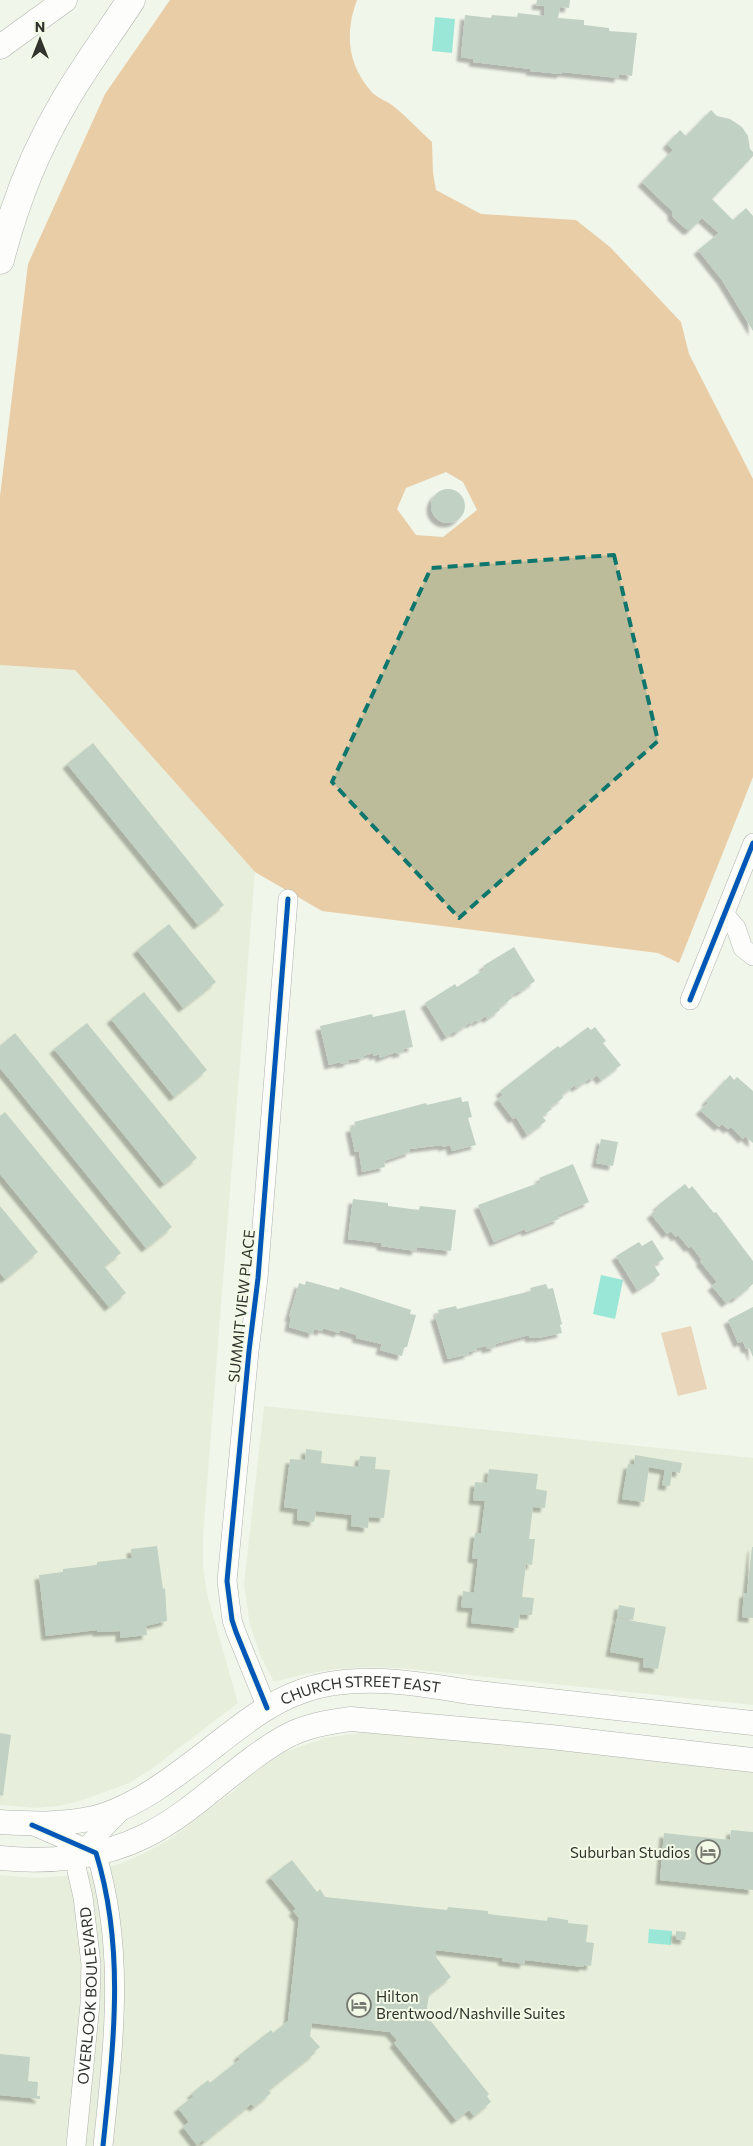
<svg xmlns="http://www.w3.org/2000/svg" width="753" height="2146" viewBox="0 0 753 2146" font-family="Commissioner,sans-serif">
	<defs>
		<filter id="shadow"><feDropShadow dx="-4.5" dy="4.5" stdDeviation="1" flood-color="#0004"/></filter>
	</defs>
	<rect width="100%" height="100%" fill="#f1f6eb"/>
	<!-- built -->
	<g fill="#e7efdc">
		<polygon points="0,665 75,670 255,872 203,1536 203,1567 208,1598 238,1703 150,1770 129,1783 83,1800 59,1806 35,1808 0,1805"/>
		<polygon points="264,1406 753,1458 753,1705 401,1668 369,1667 337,1669 305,1674 274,1682 260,1655 250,1625 244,1585"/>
		<polygon points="365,1732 753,1767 753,2146 0,2146 0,1875 36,1878 64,1876 92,1872 119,1864 145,1853 170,1839 235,1790 250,1775 285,1752 324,1738"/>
	</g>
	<!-- green -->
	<polygon fill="#e9d6ba" points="691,1326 707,1389 678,1396 661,1333"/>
	<!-- forest -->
	<path fill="#e9cda6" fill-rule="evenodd" d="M170 0H357C345 32 347 63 370 90 375 97 385 100 392 105 406 116 419 130 432 142L433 173 436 190 481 214 576 220 610 247 681 322 689 354 753 479V777L679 963 658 953 322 911 255 872 75 670 0 665V496L28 264 105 94ZM446 472 463 482 477 510 443 537 416 535 397 509 406 488Z"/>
	<!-- water -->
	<g fill="#9ae6d7">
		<polygon points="435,17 455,19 452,53 432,51"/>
		<polygon points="601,1275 623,1280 615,1319 593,1314"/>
		<polygon points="649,1929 672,1931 671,1945 648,1943"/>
	</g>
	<!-- building -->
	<g fill="#c1d1c3" filter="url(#shadow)">
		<polygon points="537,0 570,0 569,8 560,7 558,18 584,20 584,25 609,28 609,31 637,33 632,76 619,74 619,78 562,72 561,74 530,71 531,69 473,62 474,59 461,57 465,15 491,18 492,15 517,17 518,13 544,16 545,6 536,5"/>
		<polygon points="711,110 717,116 730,119 742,127 748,136 750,149 753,152 753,156 712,199 733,220 746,208 753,216 753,331 722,280 698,250 719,233 702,218 690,230 687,230 672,216 672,211 642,182 673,150 667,144 680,130 686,136"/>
		<circle cx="448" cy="506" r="17"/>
		<polygon points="93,743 224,905 198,925 67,764"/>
		<polygon points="169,924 216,982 183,1008 137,950"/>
		<polygon points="514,947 535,981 520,992 519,991 511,996 512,998 499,1008 500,1010 487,1019 486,1016 477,1022 476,1020 471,1024 470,1022 456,1033 455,1031 446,1037 425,1003 455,984 457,987 485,969 483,966"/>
		<polygon points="144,992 207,1070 174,1097 111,1019"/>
		<polygon points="405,1010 413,1047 403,1049 404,1052 397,1054 396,1052 380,1058 379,1054 374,1056 373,1053 363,1056 364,1058 348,1060 349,1062 340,1064 340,1062 329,1065 320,1026 372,1014 373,1017"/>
		<polygon points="87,1023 197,1158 164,1184 54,1049"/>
		<polygon points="588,1027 591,1030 595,1027 606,1041 603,1043 621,1065 601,1080 597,1075 591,1080 590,1078 576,1088 575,1085 562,1095 563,1098 550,1107 552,1109 542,1116 546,1121 527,1135 516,1117 513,1119 498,1099 503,1095 500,1091 558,1046 560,1048"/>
		<polygon points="15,1033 172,1227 146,1248 0,1068 0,1046"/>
		<polygon points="730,1075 734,1080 737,1077 753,1091 753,1143 745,1136 743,1139 731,1127 728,1129 722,1124 719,1127 700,1110 708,1103 706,1101"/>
		<polygon points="461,1097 462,1102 468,1101 472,1117 468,1118 476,1145 452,1151 450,1145 443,1147 442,1145 410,1149 410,1152 384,1161 385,1167 362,1172 359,1151 355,1152 350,1128 356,1126 354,1122 426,1103 427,1105"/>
		<polygon points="5,1112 121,1253 104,1266 126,1293 109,1307 0,1174 0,1116"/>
		<polygon points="601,1139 618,1142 613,1166 596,1163"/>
		<polygon points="573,1164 589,1202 558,1215 559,1219 526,1232 525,1229 494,1242 478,1205 541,1182 539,1178"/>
		<polygon points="685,1184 689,1189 692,1186 714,1213 716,1212 753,1261 753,1284 735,1299 734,1297 726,1303 712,1286 717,1282 700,1261 702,1260 691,1246 689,1248 678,1235 676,1237 671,1231 667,1234 651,1214 659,1208 657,1206"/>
		<polygon points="353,1199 388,1203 388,1206 419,1210 420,1206 456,1210 451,1251 417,1247 416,1251 381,1246 381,1243 348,1239"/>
		<polygon points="0,1206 38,1252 5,1279 0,1273"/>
		<polygon points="652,1240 664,1259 654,1265 660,1275 637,1290 616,1256 639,1242 642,1246"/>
		<polygon points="306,1281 339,1290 340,1287 411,1310 410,1314 416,1315 407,1347 404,1347 402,1356 380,1350 382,1344 356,1338 357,1335 340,1330 339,1333 323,1328 322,1331 314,1329 313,1334 289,1327 291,1317 289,1317 299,1283 305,1285"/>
		<polygon points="546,1284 548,1289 553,1288 562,1324 560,1325 562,1333 538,1338 538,1337 530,1338 529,1335 495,1344 496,1347 486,1349 486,1346 477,1348 477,1350 468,1352 469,1354 448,1359 435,1316 439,1315 438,1310 456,1306 457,1309 531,1291 530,1288"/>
		<polygon points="753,1307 753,1357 749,1348 746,1349 743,1341 738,1343 728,1320"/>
		<polygon points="306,1449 322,1451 321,1463 358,1467 360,1456 376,1457 375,1469 390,1470 384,1518 369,1517 368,1528 351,1526 352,1515 316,1511 314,1522 297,1520 298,1509 284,1507 290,1459 305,1460"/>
		<polygon points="635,1455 682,1463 680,1473 672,1471 670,1486 662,1485 665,1470 649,1467 644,1502 622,1499 628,1464 634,1465"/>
		<polygon points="489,1469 538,1474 536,1489 547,1491 545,1508 533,1507 529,1539 535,1539 532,1565 526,1564 522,1597 534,1598 532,1615 520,1614 518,1628 471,1623 473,1608 461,1607 463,1591 474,1593 478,1559 472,1558 475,1533 481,1533 485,1501 473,1500 475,1482 487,1483"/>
		<polygon points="157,1546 163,1589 165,1588 167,1621 146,1626 147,1635 120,1638 120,1631 97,1632 97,1630 46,1636 39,1575 63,1572 63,1569 97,1565 97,1562 132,1558 131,1549"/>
		<polygon points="752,1547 753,1547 753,1618 742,1617 744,1593 747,1593"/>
		<polygon points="619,1605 635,1608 633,1620 617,1617"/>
		<polygon points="617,1618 666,1627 658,1669 643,1667 644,1658 610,1652"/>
		<polygon points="0,1733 11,1735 3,1796 0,1795"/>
		<polygon points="731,1830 753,1832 753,1890 660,1880 664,1833 730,1840"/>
		<polygon points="292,1860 317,1892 320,1889 325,1897 447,1910 448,1907 488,1911 488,1914 547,1921 548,1917 568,1920 568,1923 588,1925 586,1942 594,1943 591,1966 584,1965 583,1967 525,1960 524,1964 502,1961 503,1958 436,1950 436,1957 451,1977 429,1994 426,2015 489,2094 487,2096 491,2102 474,2116 469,2110 456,2120 394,2043 397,2040 390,2032 312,2023 310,2036 320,2047 314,2052 315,2053 268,2090 271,2093 254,2107 251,2104 204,2142 203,2140 197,2145 183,2127 189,2122 178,2108 194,2096 191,2094 208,2080 210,2083 240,2059 238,2056 271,2030 273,2033 288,2021 299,1918 293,1911 296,1909 270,1877"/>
		<polygon points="676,1931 686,1932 685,1940 676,1939"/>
		<polygon points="0,2054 30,2057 28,2081 38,2082 37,2096 40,2096 40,2099 0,2095"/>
	</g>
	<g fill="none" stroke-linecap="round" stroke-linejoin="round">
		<!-- minor casing -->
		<g stroke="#afb2ab" stroke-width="20">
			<g id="minor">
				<polyline points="725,915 736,928 743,948 753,956"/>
				<polyline points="690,1000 753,843"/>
				<polyline points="267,1708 236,1632 232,1620 227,1581 249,1351 258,1278 288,899"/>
				<path d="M32 1825 96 1853C126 1950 113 2048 103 2146"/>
				<path id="s1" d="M76 2146 90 2004 91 1964 83 1897 77 1871 76 1857 122 1810"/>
			</g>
		</g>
		<!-- major casing -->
		<g stroke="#afb2ab" stroke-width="25">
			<g id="major">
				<polyline points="0,47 65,0"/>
				<path id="s2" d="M0 1822C31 1824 63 1825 94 1818 138 1807 182 1771 217 1744 243 1724 269 1703 300 1692 352 1672 416 1683 469 1692L753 1723"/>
				<path d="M0 1858C48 1863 101 1858 145 1836 196 1811 235 1765 285 1737 305 1726 328 1722 351 1719L551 1737 753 1760"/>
			</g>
		</g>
		<!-- highway casing -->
		<g stroke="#afb2ab" stroke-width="29">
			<path id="highway" d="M0 260C14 205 35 151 64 102 84 67 109 34 131 0"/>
		</g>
		<!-- minor -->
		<use href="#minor" stroke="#fdfefc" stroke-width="19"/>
		<!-- major -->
		<use href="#major" stroke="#fdfefc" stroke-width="24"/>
		<!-- highway -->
		<use href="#highway" stroke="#fdfefc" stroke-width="28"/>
		<!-- cycleway casing -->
		<g stroke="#f2fae7" stroke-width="8">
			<g id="cycleway">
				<polyline points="690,1000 753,843"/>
				<polyline points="267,1708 236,1632 232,1620 227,1581 249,1351 258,1278 288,899"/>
				<path d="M32 1825 96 1853C126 1950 113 2048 103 2146"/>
			</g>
		</g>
		<!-- cycleway -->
		<use href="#cycleway" stroke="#0057b8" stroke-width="5"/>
	</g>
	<!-- marked area -->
	<path fill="#0f766e" fill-opacity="0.2" stroke="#0f766e" stroke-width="4" stroke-dasharray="10 6" stroke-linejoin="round" d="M614 555 658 741 459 918 332 782 431 568Z"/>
	<!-- icons -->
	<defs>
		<g id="hotel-ring" transform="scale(1.25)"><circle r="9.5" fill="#f2fae7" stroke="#747870" stroke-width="1.5"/><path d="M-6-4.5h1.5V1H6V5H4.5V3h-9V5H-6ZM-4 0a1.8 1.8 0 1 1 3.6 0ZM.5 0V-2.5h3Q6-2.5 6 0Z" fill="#747870"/></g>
	</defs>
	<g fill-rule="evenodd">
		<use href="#hotel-ring" x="708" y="1852"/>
		<use href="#hotel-ring" x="359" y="2005"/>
	</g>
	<g text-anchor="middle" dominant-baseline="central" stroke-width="4" stroke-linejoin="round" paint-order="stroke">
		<!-- street labels -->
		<g font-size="15" fill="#31342d" stroke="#f2fae7">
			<text transform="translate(241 1306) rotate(-84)">SUMMIT VIEW PLACE</text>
			<text stroke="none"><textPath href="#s2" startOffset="398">CHURCH STREET EAST</textPath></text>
			<text stroke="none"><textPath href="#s1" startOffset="151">OVERLOOK BOULEVARD</textPath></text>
		</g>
		<!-- poi labels -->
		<g font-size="15" fill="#31342d" stroke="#f2fae7" text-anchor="end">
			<text x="690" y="1852">Suburban Studios</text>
			<text x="376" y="1996" text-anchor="start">Hilton<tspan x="376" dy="17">Brentwood/Nashville Suites</tspan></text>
		</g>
	</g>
	<!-- north arrow -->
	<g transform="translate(40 40)" stroke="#f2fae7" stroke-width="4" paint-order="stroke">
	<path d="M0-4L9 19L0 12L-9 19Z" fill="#31342d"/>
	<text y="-8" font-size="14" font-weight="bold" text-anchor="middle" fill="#31342d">N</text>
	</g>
</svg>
